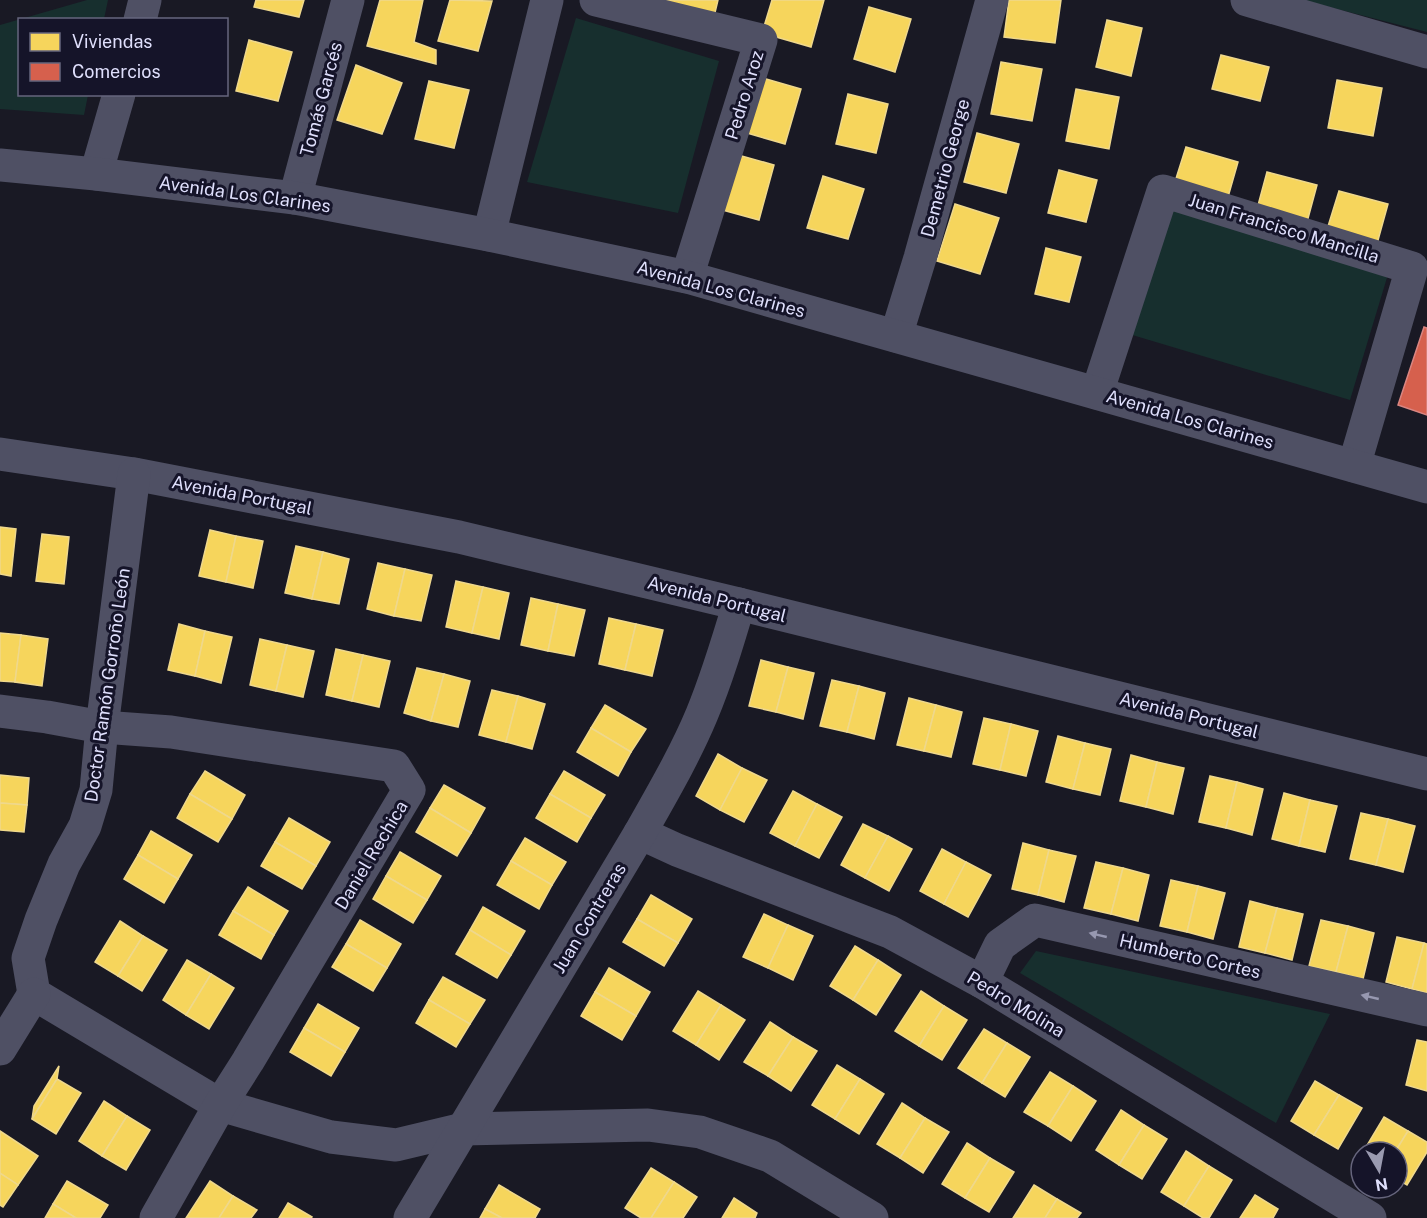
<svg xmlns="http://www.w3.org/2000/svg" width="1427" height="1218" viewBox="0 0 1427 1218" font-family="'Public Sans',sans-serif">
	<rect width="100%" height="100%" fill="#191924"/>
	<!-- green -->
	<g fill="#172f2e">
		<polygon points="87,0 108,0 104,19 20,20 20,94 88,95 84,115 0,109 0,25"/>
		<polygon points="1302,0 1427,0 1427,32"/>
		<polygon points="576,18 719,61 678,213 527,182"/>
		<polygon points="1169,205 1389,271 1350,400 1129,334"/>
		<polygon points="1036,951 1330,1014 1276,1123 1020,973"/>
	</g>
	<!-- homes -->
	<g fill="#f6d55c" stroke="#efd88c" stroke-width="1.5">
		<polygon points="256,0 304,0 299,17 254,7"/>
		<polygon points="380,0 423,0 414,42 436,50 436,64 367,46"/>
		<polygon points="450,0 492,1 478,51 438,41"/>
		<polygon points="663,0 718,0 713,21"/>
		<polygon points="772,0 824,0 811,47 762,33"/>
		<polygon points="1009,0 1061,0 1055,43 1004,37"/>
		<polygon points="869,7 911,19 895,72 854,59"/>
		<polygon points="1107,20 1142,28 1131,76 1096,67"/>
		<polygon points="249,40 292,52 278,101 236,91"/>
		<polygon points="1221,55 1269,67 1260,101 1212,89"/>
		<polygon points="1001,62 1042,69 1032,121 991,114"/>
		<polygon points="356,65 402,83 382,134 337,120"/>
		<polygon points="756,76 801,89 785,144 740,131"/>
		<polygon points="1337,80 1382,88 1373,136 1328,128"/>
		<polygon points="429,81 469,90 454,148 415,139"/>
		<polygon points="1076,89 1119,97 1109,149 1066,141"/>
		<polygon points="848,94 888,104 876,153 836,144"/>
		<polygon points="977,133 1019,144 1006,193 964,182"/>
		<polygon points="1186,147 1238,162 1226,204 1173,188"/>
		<polygon points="731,153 774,165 759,220 715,208"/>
		<polygon points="1059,170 1097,180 1086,222 1048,213"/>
		<polygon points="1267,172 1317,185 1307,222 1257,209"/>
		<polygon points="823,176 864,189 848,239 807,228"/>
		<polygon points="1339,191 1388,204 1375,251 1325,236"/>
		<polygon points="955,204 999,218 980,274 937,261"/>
		<polygon points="1046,248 1081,257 1069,302 1035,294"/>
		<polygon points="0,527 16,529 11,576 0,574"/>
		<polygon points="210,530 236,536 226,582 199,576"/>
		<polygon points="42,534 69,537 64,584 36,581"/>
		<polygon points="236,536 263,541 253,588 226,582"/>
		<polygon points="296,546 323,552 312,599 285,593"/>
		<polygon points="323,552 349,559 339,604 312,599"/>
		<polygon points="378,563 405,569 394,616 367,609"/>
		<polygon points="405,569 432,575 421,621 394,616"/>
		<polygon points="456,581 483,587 472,633 446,627"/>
		<polygon points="483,587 509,593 499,639 472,633"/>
		<polygon points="531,598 558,604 548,651 521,645"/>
		<polygon points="558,604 585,610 574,656 548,651"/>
		<polygon points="609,618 636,624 625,670 599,664"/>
		<polygon points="179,624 205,631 195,676 168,670"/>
		<polygon points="636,624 663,630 652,676 625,670"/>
		<polygon points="205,631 232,637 221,683 195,676"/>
		<polygon points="0,633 21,635 15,682 0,681"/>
		<polygon points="21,635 48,639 42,686 15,682"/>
		<polygon points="260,639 287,645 276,691 250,685"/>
		<polygon points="287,645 314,651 303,697 276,691"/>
		<polygon points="336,649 363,655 352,701 326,695"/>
		<polygon points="363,655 390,661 379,707 352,701"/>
		<polygon points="761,660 788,667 776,712 749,706"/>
		<polygon points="788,667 814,673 803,719 776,712"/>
		<polygon points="417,668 444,674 431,721 404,713"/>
		<polygon points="444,674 470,681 458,727 431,721"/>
		<polygon points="832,680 859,686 847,732 820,726"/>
		<polygon points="859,686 885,693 874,739 847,732"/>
		<polygon points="492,690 518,696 506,742 479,735"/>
		<polygon points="518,696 545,704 532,749 506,742"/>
		<polygon points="909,698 936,705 924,751 897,745"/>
		<polygon points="605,705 646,729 631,752 591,728"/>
		<polygon points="936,705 962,712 951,757 924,751"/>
		<polygon points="984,718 1011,724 1000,770 973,764"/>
		<polygon points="1011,724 1038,731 1026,776 1000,770"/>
		<polygon points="591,728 631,752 618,776 577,752"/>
		<polygon points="1058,736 1085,743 1073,789 1046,782"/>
		<polygon points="1085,743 1111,749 1100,795 1073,789"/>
		<polygon points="718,754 742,768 720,810 696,796"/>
		<polygon points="1131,755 1157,762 1146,807 1120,801"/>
		<polygon points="1157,762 1184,768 1173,814 1146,807"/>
		<polygon points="742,768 767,780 744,822 720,810"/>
		<polygon points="205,771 245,795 232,819 190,794"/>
		<polygon points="564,771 605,795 591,818 550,794"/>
		<polygon points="0,775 29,778 27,805 0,803"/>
		<polygon points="1210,776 1237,782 1226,828 1199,822"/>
		<polygon points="1237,782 1263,789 1252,835 1226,828"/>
		<polygon points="444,785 485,808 471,833 430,808"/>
		<polygon points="793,791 817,804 795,846 770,833"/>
		<polygon points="1284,793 1310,800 1299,846 1272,839"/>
		<polygon points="190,794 232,819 218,842 177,818"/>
		<polygon points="550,794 591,818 577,842 536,818"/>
		<polygon points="1310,800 1337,806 1325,852 1299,846"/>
		<polygon points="0,803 27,805 24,832 0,830"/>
		<polygon points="817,804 842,817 819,858 795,846"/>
		<polygon points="430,808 471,833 457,856 416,832"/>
		<polygon points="1361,813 1388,819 1376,865 1350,859"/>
		<polygon points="289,818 330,842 316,866 275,842"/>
		<polygon points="1388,819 1415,826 1403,872 1376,865"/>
		<polygon points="863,824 888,836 865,878 841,865"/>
		<polygon points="151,831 192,855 178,879 138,855"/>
		<polygon points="888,836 912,849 889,891 865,878"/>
		<polygon points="525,838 566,862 552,885 511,861"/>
		<polygon points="275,842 316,866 302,889 261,866"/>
		<polygon points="1023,843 1049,850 1038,895 1012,889"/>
		<polygon points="942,849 966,862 944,904 920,891"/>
		<polygon points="1049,850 1076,856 1064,902 1038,895"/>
		<polygon points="400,852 441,876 427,900 386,876"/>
		<polygon points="138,855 178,879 164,903 124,879"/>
		<polygon points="511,861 552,885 539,909 497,885"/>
		<polygon points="966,862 991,875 968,917 944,904"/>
		<polygon points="1096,862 1123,868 1111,914 1084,908"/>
		<polygon points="1123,868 1149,875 1138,921 1111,914"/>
		<polygon points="386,876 427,900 413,923 373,899"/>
		<polygon points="1171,880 1198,886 1187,932 1160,926"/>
		<polygon points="1198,886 1225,893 1213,939 1187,932"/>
		<polygon points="248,887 288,911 274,935 233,911"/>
		<polygon points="651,895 692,919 678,943 637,919"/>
		<polygon points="1250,901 1277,908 1265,953 1239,947"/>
		<polygon points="483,907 525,931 511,955 470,930"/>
		<polygon points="1277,908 1303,914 1292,960 1265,953"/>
		<polygon points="233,911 274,935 261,959 219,935"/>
		<polygon points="764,914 788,925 768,968 743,957"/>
		<polygon points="637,919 678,943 664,966 623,942"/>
		<polygon points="360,920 401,944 387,968 346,944"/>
		<polygon points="1321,920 1348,926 1336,972 1309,966"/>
		<polygon points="120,921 143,936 118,976 95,962"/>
		<polygon points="788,925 813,936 793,980 768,968"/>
		<polygon points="1348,926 1374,933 1363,979 1336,972"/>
		<polygon points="470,930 511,955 497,978 456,954"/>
		<polygon points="143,936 167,950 142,991 118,976"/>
		<polygon points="1397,937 1424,943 1412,989 1386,982"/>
		<polygon points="1424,943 1427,944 1427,993 1412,989"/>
		<polygon points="346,944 387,968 373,991 332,967"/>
		<polygon points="855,946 878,960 853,1000 830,986"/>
		<polygon points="187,960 211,974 186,1015 163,1000"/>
		<polygon points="878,960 901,975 876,1015 853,1000"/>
		<polygon points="609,968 650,992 636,1016 595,992"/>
		<polygon points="211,974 234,988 209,1029 186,1015"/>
		<polygon points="443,977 485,1000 470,1024 429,1000"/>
		<polygon points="698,991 721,1005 696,1045 673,1031"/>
		<polygon points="921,991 944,1006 919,1046 895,1031"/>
		<polygon points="595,992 636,1016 622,1040 581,1016"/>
		<polygon points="429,1000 470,1024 456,1047 416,1023"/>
		<polygon points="318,1004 359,1028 345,1052 304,1028"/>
		<polygon points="721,1005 745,1020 719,1060 696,1045"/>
		<polygon points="944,1006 967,1020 942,1060 919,1046"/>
		<polygon points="770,1022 793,1037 768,1076 744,1062"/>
		<polygon points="304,1028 345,1052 331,1076 290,1052"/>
		<polygon points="984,1029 1007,1043 982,1083 958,1068"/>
		<polygon points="793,1037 817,1051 791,1091 768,1076"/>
		<polygon points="1417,1040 1427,1042 1427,1091 1406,1085"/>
		<polygon points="1007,1043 1030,1057 1005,1097 982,1083"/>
		<polygon points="837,1065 860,1079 835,1119 812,1105"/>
		<polygon points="59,1066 57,1079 32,1119 34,1106"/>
		<polygon points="1050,1072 1073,1086 1048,1126 1024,1112"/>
		<polygon points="57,1079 81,1093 56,1134 32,1119"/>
		<polygon points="860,1079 884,1094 859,1134 835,1119"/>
		<polygon points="1315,1081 1339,1095 1314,1135 1291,1121"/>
		<polygon points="1073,1086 1096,1101 1071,1141 1048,1126"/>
		<polygon points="1339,1095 1362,1108 1338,1149 1314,1135"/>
		<polygon points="104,1101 127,1116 102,1156 79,1141"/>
		<polygon points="902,1103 925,1118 900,1158 877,1144"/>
		<polygon points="1121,1110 1144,1125 1119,1165 1096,1150"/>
		<polygon points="127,1116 150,1130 126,1170 102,1156"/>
		<polygon points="1384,1117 1408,1131 1395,1152 1363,1152"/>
		<polygon points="925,1118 949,1132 923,1173 900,1158"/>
		<polygon points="1144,1125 1167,1139 1142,1179 1119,1165"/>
		<polygon points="0,1131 38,1156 18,1185 0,1173"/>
		<polygon points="1408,1131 1427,1142 1427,1152 1407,1185 1397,1179 1397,1152 1395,1152"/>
		<polygon points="967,1143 990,1158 965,1198 942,1184"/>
		<polygon points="1186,1151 1209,1166 1184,1206 1161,1192"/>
		<polygon points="990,1158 1014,1172 989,1212 965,1198"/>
		<polygon points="1209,1166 1232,1180 1209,1218 1203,1218 1184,1206"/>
		<polygon points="651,1168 674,1182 651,1218 641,1218 625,1208"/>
		<polygon points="0,1173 18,1185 3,1207 0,1205"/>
		<polygon points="67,1181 108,1205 100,1218 76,1218 53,1204"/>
		<polygon points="210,1181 233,1196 219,1218 186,1218"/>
		<polygon points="674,1182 697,1197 683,1218 651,1218"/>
		<polygon points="499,1185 540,1209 535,1218 502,1218 485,1209"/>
		<polygon points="1034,1185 1057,1199 1045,1218 1013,1218"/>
		<polygon points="1255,1195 1278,1209 1273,1218 1240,1218"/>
		<polygon points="233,1196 257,1210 251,1218 219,1218"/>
		<polygon points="734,1198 757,1213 755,1218 722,1218"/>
		<polygon points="1057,1199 1081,1213 1077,1218 1045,1218"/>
		<polygon points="288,1203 312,1217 311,1218 279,1218"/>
		<polygon points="53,1204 76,1218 45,1218"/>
		<polygon points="485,1209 502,1218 480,1218"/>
	</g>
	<!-- shops -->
	<polygon fill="#d6604d" stroke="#d98682" stroke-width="1.5" points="1424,327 1427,328 1427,415 1398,405"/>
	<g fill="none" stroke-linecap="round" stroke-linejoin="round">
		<!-- minor -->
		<g stroke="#4f5064" stroke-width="33">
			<polyline points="596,0 761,40 687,277"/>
			<polyline points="1247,0 1427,52"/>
			<polyline points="140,20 145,0"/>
			<polyline points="96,174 119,94"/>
			<polyline points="295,198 348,0"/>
			<polyline points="489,235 547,0"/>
			<polyline points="896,336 920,258 992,0"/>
			<polyline points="1097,393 1163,191 1412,268 1354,466"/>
			<polyline points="0,454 134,474 459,537 739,604 1427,774"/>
			<polyline points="134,474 102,727 96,790 85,826 64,864 41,920 28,958 34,994 220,1105 331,1137 396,1145 463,1129 648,1125 700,1132 770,1156 872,1218"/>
			<polyline points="0,711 47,717 102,727 171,732 394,766 409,790 248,1061 220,1105 156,1218"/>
			<polyline points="640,833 677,850 890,932 982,982 1370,1218"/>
			<polyline points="982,982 1000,945 1035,920 1427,1010"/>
			<polyline points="0,1049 34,994"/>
			<path d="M410 1218 640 833C662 794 685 755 702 714 717 678 728 641 739 604"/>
		</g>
		<!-- tertiary -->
		<polyline stroke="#4f5064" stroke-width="33" points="0,165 96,174 295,198 489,235 687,277 1427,487"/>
	</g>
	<!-- one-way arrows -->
	<defs><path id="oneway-solid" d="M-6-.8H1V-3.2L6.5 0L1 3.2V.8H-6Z" transform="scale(1.5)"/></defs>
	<g fill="#9798b0">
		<use href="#oneway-solid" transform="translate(1098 935) rotate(-167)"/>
		<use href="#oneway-solid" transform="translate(1370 997) rotate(-167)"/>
	</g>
	<g text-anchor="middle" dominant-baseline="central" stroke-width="6" stroke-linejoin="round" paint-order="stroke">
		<!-- street labels -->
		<g font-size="18" fill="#dfdffc" stroke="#151429">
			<text transform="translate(744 95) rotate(-73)">Pedro Aroz</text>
			<text transform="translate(321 99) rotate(-75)">Tomás Garcés</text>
			<text transform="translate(945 168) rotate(-75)">Demetrio George</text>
			<text transform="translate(245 194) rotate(8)">Avenida Los Clarines</text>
			<text transform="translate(1284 228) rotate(17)">Juan Francisco Mancilla</text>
			<text transform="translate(721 289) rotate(15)">Avenida Los Clarines</text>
			<text transform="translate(1190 419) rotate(16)">Avenida Los Clarines</text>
			<text transform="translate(242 495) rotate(11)">Avenida Portugal</text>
			<text transform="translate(717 599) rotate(14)">Avenida Portugal</text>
			<text transform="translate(107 685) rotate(-82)">Doctor Ramón Gorroño León</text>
			<text transform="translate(1189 715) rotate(14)">Avenida Portugal</text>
			<text transform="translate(371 855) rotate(-59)">Daniel Rechica</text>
			<text transform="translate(589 918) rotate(-59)">Juan Contreras</text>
			<text transform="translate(1190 956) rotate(13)">Humberto Cortes</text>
			<text transform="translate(1016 1004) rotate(31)">Pedro Molina</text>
		</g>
	</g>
	<!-- legend -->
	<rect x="18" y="18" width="210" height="78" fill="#151429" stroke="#66657d" stroke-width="1.5"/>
	<rect x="30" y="33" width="30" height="18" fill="#f6d55c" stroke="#66657d" stroke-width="1.5"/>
	<text x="72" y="48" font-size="18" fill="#dfdffc">Viviendas</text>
	<rect x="30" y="63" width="30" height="18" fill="#d6604d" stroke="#66657d" stroke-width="1.5"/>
	<text x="72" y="78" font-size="18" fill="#dfdffc">Comercios</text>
	<!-- north arrow -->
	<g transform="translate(1379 1170) rotate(170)"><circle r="28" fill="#151429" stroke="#66657d" stroke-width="1.5"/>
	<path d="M0-4.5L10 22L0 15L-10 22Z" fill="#9a9ab0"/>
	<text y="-9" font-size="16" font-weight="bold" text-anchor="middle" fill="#dfdffc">N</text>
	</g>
</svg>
